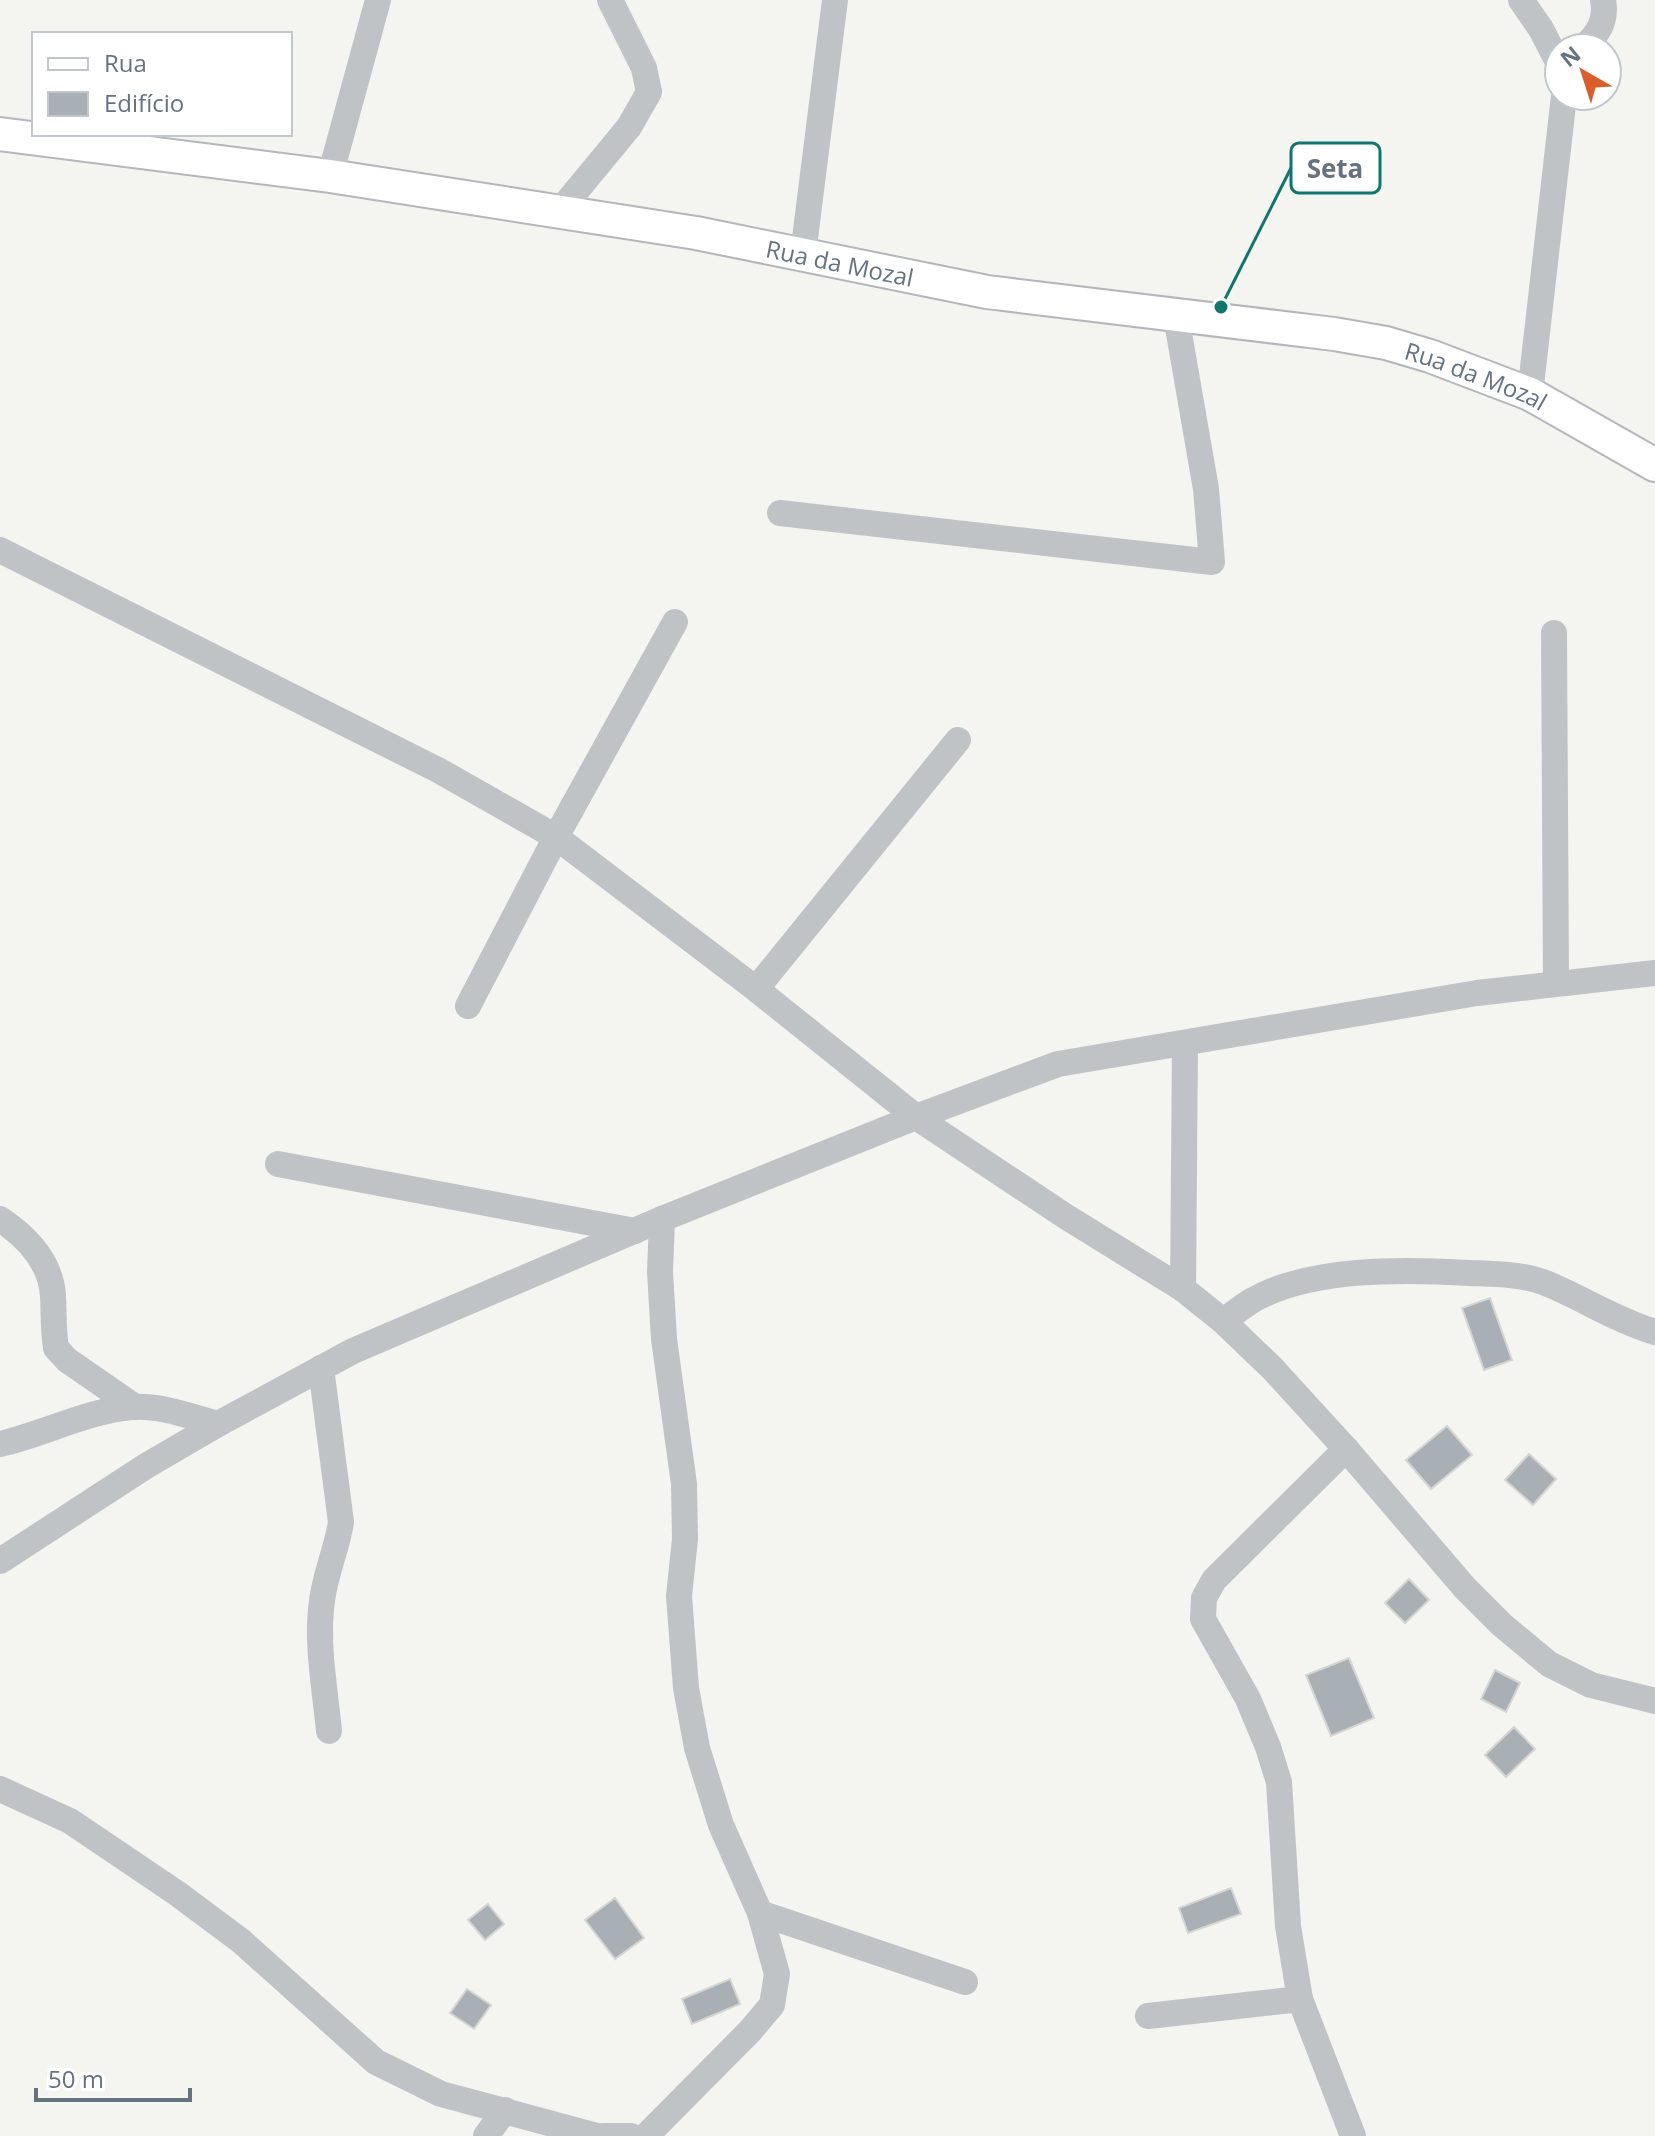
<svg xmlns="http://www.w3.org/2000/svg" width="1655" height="2136" viewBox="0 0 1655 2136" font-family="'Open Sans',sans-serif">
	<rect width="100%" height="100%" fill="#f4f4f1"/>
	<!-- building -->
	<g fill="#a9b0b5" stroke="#d5d5d3" stroke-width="2">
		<polygon points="1490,1298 1512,1360 1484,1370 1462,1308"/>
		<polygon points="1447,1426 1472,1455 1431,1489 1406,1460"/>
		<polygon points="1529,1454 1556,1479 1533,1505 1505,1480"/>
		<polygon points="1409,1579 1429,1600 1405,1623 1385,1603"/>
		<polygon points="1349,1658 1374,1718 1331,1736 1306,1675"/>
		<polygon points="1495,1670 1520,1683 1506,1712 1481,1699"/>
		<polygon points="1514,1727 1535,1749 1506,1777 1485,1755"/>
		<polygon points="1231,1888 1241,1914 1188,1933 1179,1908"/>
		<polygon points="615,1898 644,1938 615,1959 585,1920"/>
		<polygon points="488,1904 504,1924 485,1940 468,1920"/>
		<polygon points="730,1979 740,2004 692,2024 682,1999"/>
		<polygon points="467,1989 491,2005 474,2029 450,2013"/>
	</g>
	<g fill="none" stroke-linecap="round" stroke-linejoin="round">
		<!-- major casing -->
		<g stroke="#b3b6ba" stroke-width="36">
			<g id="major">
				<path id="s1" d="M0 134 330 176 696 233 987 292 1334 334 1386 343 1430 356 1530 394 1655 465"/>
			</g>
		</g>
		<!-- minor -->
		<g stroke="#bfc3c6" stroke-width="26">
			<polyline points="1521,0 1541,29 1559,64"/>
			<path d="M1583 48C1598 34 1607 21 1603 0"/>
			<polyline points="330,176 378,0"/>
			<polyline points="558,213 629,127 649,92 644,68 610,0"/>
			<polyline points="803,254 835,0"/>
			<polyline points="1530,394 1564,96"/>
			<polyline points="780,513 1212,562 1206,489 1176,316"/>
			<polyline points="0,550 438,770 556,837 756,989 916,1117 1065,1216 1183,1289 1223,1321 1272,1368 1346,1449 1465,1588 1502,1625 1549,1664 1591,1685 1655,1701"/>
			<polyline points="1554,633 1556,982"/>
			<polyline points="756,989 958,740"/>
			<polyline points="468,1006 556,837 675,622"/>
			<polyline points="278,1164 635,1231"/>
			<path d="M0 1219C27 1237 51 1262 53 1296 54 1313 53 1330 56 1348L67 1360 135 1407"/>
			<polyline points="1183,1289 1185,1043"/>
			<path d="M1223 1321C1233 1314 1243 1306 1253 1300 1312 1267 1405 1269 1470 1273 1494 1274 1521 1274 1543 1282 1581 1297 1615 1320 1655 1332"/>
			<path d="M321 1368 341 1522C337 1549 325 1574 322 1601 316 1643 325 1689 329 1731"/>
			<path d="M0 1444C44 1434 87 1411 132 1407 161 1405 191 1417 218 1424"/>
			<polyline points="1346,1449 1214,1580 1204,1598 1203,1619 1248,1699 1268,1747 1279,1782 1288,1926 1300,1999 1353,2136"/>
			<polyline points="0,1561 146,1466 218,1424 353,1351 662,1219 916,1117 1058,1064 1477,993 1655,973"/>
			<polyline points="0,1789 70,1821 178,1894 241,1941 376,2062 441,2094 597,2136"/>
			<polyline points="760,1913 965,1982"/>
			<polyline points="1148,2016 1300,1999"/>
			<polyline points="486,2136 505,2110"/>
			<polyline points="603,2136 631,2136"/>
			<polyline points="646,2136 750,2031 772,2005 777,1974 760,1913 721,1825 697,1748 686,1688 679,1596 685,1539 684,1484 664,1339 660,1272 662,1219"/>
		</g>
		<!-- major -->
		<use href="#major" stroke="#fff" stroke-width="32"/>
	</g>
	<g text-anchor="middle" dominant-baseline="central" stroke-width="8" stroke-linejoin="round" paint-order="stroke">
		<!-- street labels -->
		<g font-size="24" fill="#657280" stroke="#fff">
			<text stroke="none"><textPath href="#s1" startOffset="850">Rua da Mozal</textPath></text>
			<text stroke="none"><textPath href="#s1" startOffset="1498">Rua da Mozal</textPath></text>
		</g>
	</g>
	<!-- callouts -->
	<path fill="none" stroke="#0f766e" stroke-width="3" d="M1221 307L1291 168"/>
	<circle fill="#0f766e" stroke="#fff" stroke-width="3" cx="1221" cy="307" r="8"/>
	<rect fill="#fff" stroke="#0f766e" stroke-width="3" x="1291" y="143" width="89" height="50" rx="8"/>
	<g font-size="26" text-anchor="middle" font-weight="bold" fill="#657280">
		<text x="1335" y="178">Seta</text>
	</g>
	<!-- legend -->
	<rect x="32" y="32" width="260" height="104" fill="#ffffff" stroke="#c1c7cc" stroke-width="2"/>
	<rect x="48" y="58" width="40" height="12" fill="#ffffff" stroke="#c1c7cc" stroke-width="2"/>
	<text x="104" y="72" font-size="24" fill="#657280">Rua</text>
	<rect x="48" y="92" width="40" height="24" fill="#a9b0b5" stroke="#c1c7cc" stroke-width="2"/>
	<text x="104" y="112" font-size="24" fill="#657280">Edifício</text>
	<!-- north arrow -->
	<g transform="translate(1583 72) rotate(321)"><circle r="38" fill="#ffffff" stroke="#c1c7cc" stroke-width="2"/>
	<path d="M0-6L14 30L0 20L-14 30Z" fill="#da5d2b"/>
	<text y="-12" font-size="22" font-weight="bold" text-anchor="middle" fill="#657280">N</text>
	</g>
	<!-- scale -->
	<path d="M36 2088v12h154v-12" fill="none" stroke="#657280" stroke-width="4"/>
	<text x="48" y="2088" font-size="24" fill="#657280" stroke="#ffffff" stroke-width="6" paint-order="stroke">50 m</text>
</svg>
